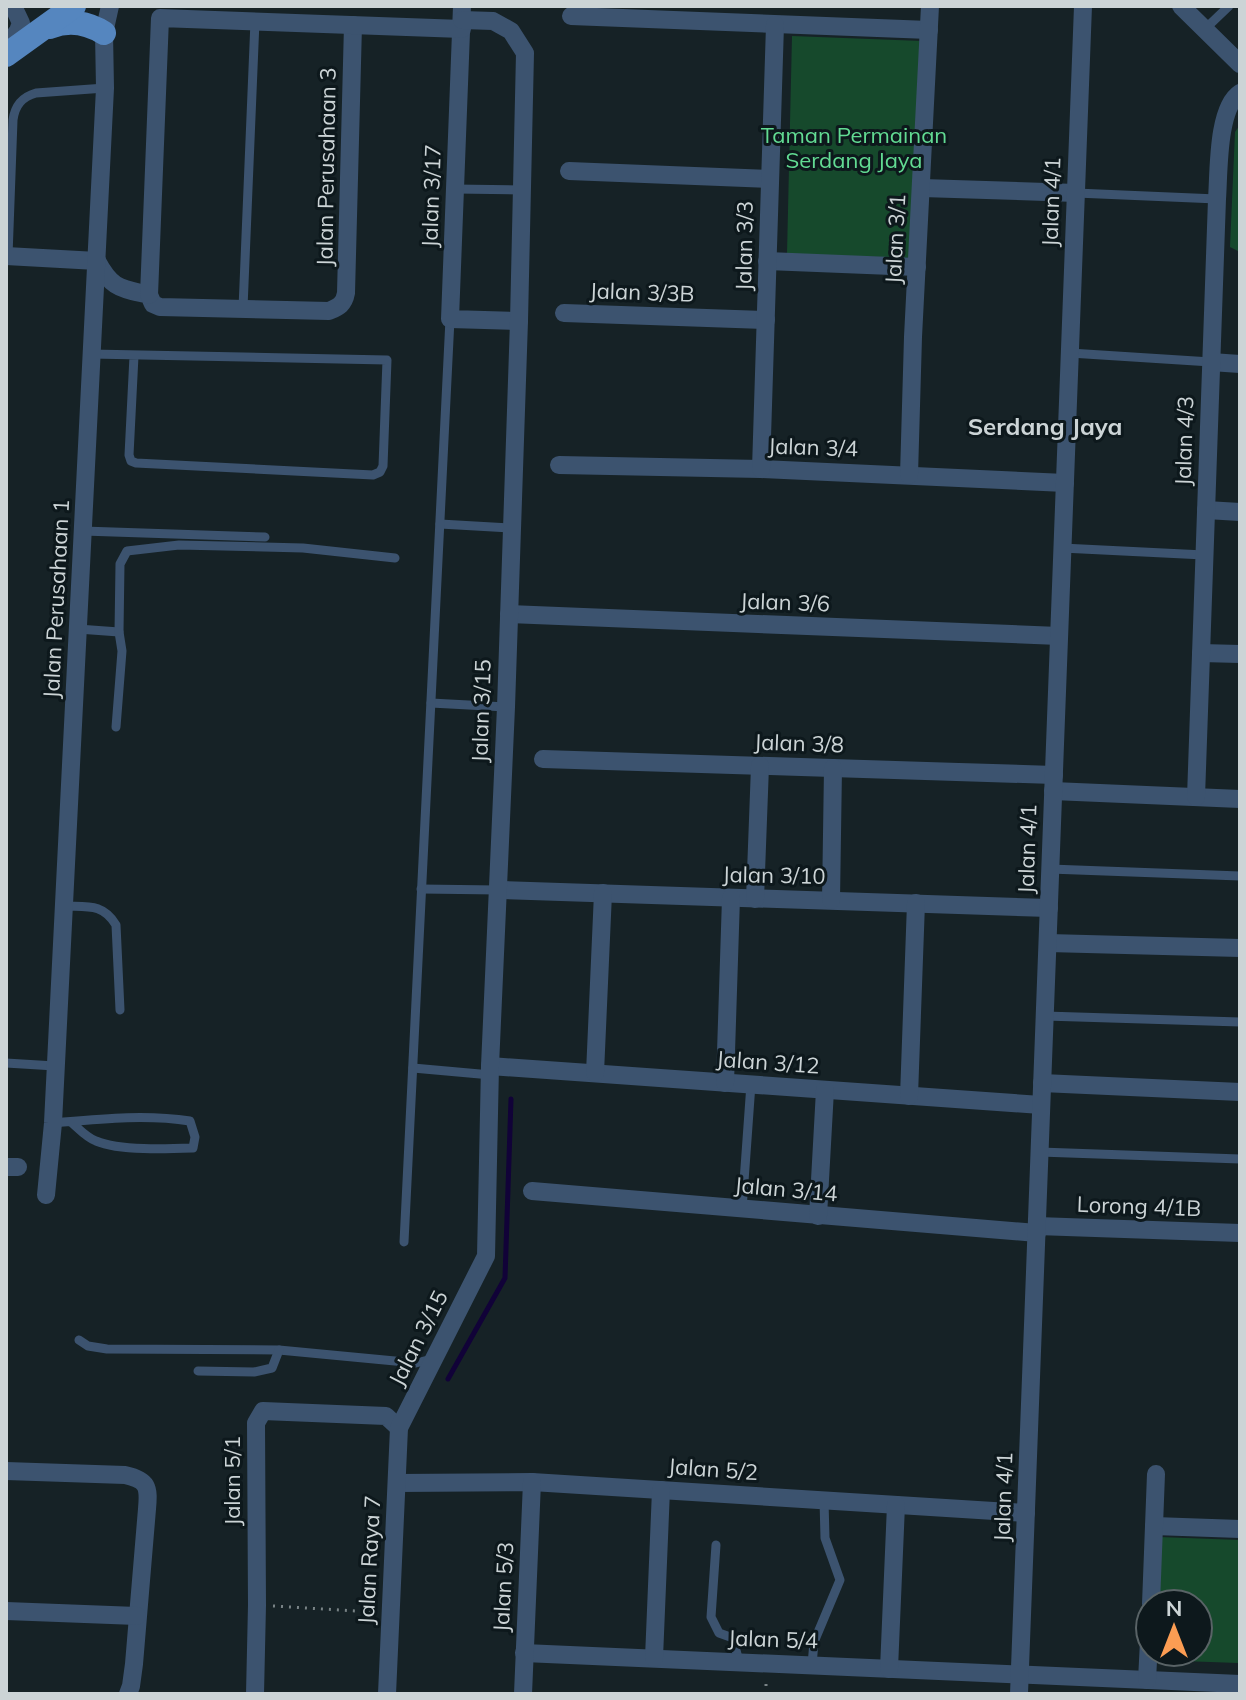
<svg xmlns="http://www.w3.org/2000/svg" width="1246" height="1700" viewBox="0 0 1246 1700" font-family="Mulish,sans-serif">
	<rect width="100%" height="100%" fill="#162226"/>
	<!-- green -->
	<g fill="#16492c">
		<polygon points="792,36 922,41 914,258 787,254"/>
		<polygon points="1240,125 1240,252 1230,247 1235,132"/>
		<polygon points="1159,1537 1240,1540 1238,1663 1154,1660 1154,1652 1198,1652 1198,1604 1156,1604"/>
	</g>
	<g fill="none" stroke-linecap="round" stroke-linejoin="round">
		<!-- stream -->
		<polyline stroke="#110238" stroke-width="5" points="448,1379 505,1278 511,1099"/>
		<!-- path -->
		<g stroke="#798386" stroke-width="3" stroke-dasharray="2 6" stroke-linecap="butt">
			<polyline points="273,1606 373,1612"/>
			<polyline points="766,1694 766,1682"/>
		</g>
		<!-- lane -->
		<g stroke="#3c536f" stroke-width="9">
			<polyline points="1205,29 1229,6"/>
			<polyline points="455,189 522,190"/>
			<polyline points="1076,193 1217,199"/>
			<path d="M8 256 13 120C15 105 22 97 36 93L105 88"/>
			<polyline points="243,308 255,21"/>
			<polyline points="1070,353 1211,362"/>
			<polyline points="91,354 387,360 383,466 380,472 373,475 136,463 131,461 129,455 134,356"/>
			<polyline points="440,524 511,528"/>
			<polyline points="83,531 265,537"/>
			<polyline points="1062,548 1204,555"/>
			<polyline points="78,629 119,632 122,651 116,727"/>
			<polyline points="119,632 120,564 127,551 179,545 303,548 395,558"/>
			<polyline points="431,703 506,707"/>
			<polyline points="1050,869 1240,876"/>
			<polyline points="421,889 498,890"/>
			<path d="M64 906C87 907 103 903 116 925L120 1010"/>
			<polyline points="1045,1016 1240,1022"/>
			<polyline points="6,1063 55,1066"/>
			<polyline points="413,1068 491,1075"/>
			<path d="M53 1123C99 1119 145 1114 190 1121L195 1137 193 1148C168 1149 120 1151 96 1141 87 1138 78 1128 71 1122"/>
			<polyline points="1040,1152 1240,1159"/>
			<polyline points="742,1209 751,1084"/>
			<polyline points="404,1242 450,319"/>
			<polyline points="79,1340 88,1346 107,1349 279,1350 416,1363 432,1359"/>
			<polyline points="198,1371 254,1372 272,1368 279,1350"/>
			<polyline points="716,1545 711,1617 719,1633 733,1638 739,1662"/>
			<polyline points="812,1665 814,1642 840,1580 825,1538 824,1500"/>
		</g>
		<!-- street -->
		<g stroke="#3c536f" stroke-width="18">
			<polyline points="462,6 450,319 519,321"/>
			<polyline points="1181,6 1240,64"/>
			<polyline points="571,16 929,30"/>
			<polyline points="6,47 18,31 21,23 13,6"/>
			<polyline points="569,171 769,179"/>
			<polyline points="922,188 1076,193"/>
			<polyline points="6,256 97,261"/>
			<path d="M97 261C112 289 120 288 149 295L153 304 160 307 329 311C339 307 344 304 346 293L353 25"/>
			<polyline points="767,261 917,267"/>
			<polyline points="149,295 160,18 462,29"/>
			<polyline points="564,313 766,320"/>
			<polyline points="1211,362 1240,364"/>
			<polyline points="559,465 761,469 1065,483"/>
			<polyline points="761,469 775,25"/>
			<polyline points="909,475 913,337 930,6"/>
			<polyline points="1206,510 1240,512"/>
			<polyline points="509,614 1059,636"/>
			<polyline points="1201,653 1240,654"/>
			<polyline points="543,759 1054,775"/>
			<polyline points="1053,791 1240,799"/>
			<path d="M1196 797 1217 199C1219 172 1217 108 1240 93"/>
			<polyline points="499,890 1049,908"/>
			<polyline points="755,899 760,766"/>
			<polyline points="831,900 833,768"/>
			<polyline points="1048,943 1240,948"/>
			<polyline points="490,1066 1041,1105"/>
			<polyline points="595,1073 603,893"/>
			<polyline points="725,1083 731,898"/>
			<polyline points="1042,1083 1240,1092"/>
			<polyline points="909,1096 916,903"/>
			<polyline points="6,1167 18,1167"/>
			<polyline points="532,1191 1037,1233"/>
			<polyline points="46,1195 53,1123 105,88 104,33 110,6"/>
			<polyline points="818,1216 825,1090"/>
			<polyline points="1037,1226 1240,1233"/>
			<path d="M6 1471 125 1475C148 1480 149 1487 147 1509L134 1664 131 1686 128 1694"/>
			<polyline points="397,1483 532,1482 1026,1513"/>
			<polyline points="1154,1526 1240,1529"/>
			<polyline points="1151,1604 1156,1474"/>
			<polyline points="6,1611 137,1616"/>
			<polyline points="524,1653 1240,1684"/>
			<polyline points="654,1658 661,1490"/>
			<polyline points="889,1669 896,1505"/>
			<polyline points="1147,1680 1150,1622"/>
			<polyline points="255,1694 257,1605 256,1423 263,1411 386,1416 399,1428"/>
			<polyline points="387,1694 399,1428 486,1256 490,1066 506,707 519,321 525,53 511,31 493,21 462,20"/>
			<polyline points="523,1694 532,1482"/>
			<polyline points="1019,1694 1083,6"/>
		</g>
		<!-- primary -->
		<g stroke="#5586bf" stroke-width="24">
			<path d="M50 27C69 19 88 23 104 33"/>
			<polyline points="6,55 74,6"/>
		</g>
	</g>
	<g text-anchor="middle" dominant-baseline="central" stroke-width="6" stroke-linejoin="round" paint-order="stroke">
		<!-- park labels -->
		<g font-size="22" fill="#62db93" stroke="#0d181c">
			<text x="854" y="135">Taman Permainan<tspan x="854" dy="25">Serdang Jaya</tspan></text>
		</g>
		<!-- street labels -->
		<g font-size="22" fill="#ccd4d6" stroke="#0d181c">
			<text transform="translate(326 167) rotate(-89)">Jalan Perusahaan 3</text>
			<text transform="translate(431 196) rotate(-88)">Jalan 3/17</text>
			<text transform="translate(1051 202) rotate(-88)">Jalan 4/1</text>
			<text transform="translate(895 239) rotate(-87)">Jalan 3/1</text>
			<text transform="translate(744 246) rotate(-89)">Jalan 3/3</text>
			<text transform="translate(642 292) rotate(2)">Jalan 3/3B</text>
			<text transform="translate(1184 441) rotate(-88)">Jalan 4/3</text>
			<text transform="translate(813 447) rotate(2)">Jalan 3/4</text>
			<text transform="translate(56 599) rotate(-87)">Jalan Perusahaan 1</text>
			<text transform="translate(785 602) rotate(2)">Jalan 3/6</text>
			<text transform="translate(481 711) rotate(-88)">Jalan 3/15</text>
			<text transform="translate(799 743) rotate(2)">Jalan 3/8</text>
			<text transform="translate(1027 849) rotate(-88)">Jalan 4/1</text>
			<text transform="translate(774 875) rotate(1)">Jalan 3/10</text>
			<text transform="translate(768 1062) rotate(4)">Jalan 3/12</text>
			<text transform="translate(786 1189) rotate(5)">Jalan 3/14</text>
			<text transform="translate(1139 1206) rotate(2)">Lorong 4/1B</text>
			<text transform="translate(418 1338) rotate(-63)">Jalan 3/15</text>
			<text transform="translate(713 1469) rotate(4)">Jalan 5/2</text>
			<text transform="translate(232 1481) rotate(-90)">Jalan 5/1</text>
			<text transform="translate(1003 1497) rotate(-88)">Jalan 4/1</text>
			<text transform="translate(369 1560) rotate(-87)">Jalan Raya 7</text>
			<text transform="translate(503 1587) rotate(-87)">Jalan 5/3</text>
			<text transform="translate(773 1639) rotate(2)">Jalan 5/4</text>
		</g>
		<!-- neighbourhood labels -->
		<g font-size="24" font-weight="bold" fill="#ccd4d6" stroke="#0d181c">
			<text x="1045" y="426">Serdang Jaya</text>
		</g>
	</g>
	<!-- border -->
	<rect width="1246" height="1700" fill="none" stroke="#ccd4d6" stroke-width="16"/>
	<!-- north arrow -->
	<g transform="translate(1174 1628)"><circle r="38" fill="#0d181c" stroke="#596366" stroke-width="2"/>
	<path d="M0-6L14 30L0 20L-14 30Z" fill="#fc9d53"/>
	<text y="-12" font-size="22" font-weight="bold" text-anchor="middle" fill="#ccd4d6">N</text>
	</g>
</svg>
